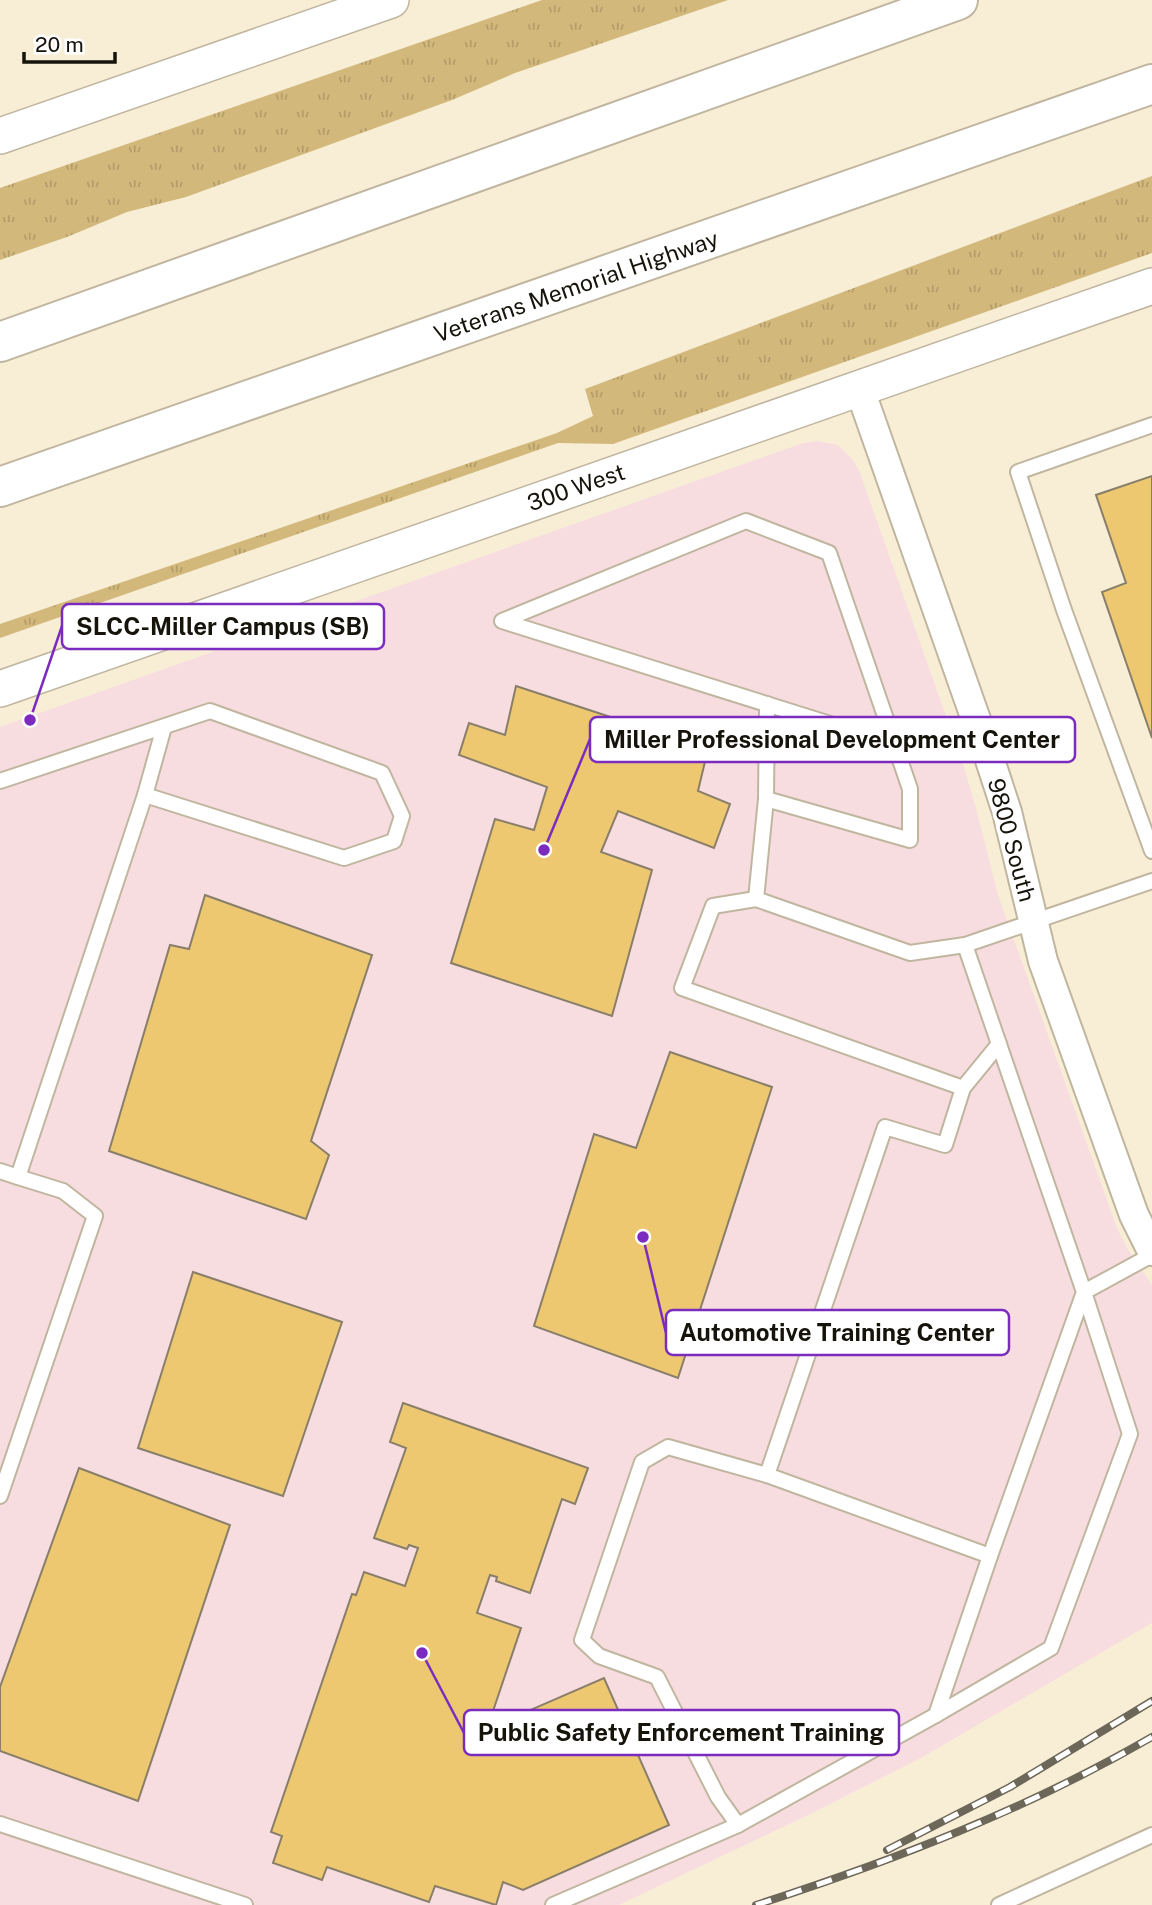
<svg xmlns="http://www.w3.org/2000/svg" width="1152" height="1905" viewBox="0 0 1152 1905" font-family="'Public Sans',sans-serif">
	<defs>
		<pattern id="grass-tufts" width="24" height="20" patternUnits="userSpaceOnUse" patternTransform="scale(1.75)"><rect width="24" height="20" fill="#d2b87b"/><path d="M3 7l-1-3M5 7V3M7 7l1-3M15 17l-1-3M17 17v-4M19 17l1-3" fill="none" stroke="#b49d69"/></pattern>
	</defs>
	<rect width="100%" height="100%" fill="#f8eed6"/>
	<!-- education -->
	<polygon fill="#f8dde0" points="817,441 838,445 854,461 860,473 962,761 975,804 998,895 1117,1228 1127,1248 1152,1285 1152,1623 921,1758 802,1818 619,1905 0,1905 0,727 803,443"/>
	<!-- grass -->
	<g fill="url(#grass-tufts)">
		<polygon points="542,0 728,0 515,73 452,100 186,197 127,212 67,237 0,260 0,188"/>
		<polygon points="1152,176 1152,253 613,444 558,443 0,638 0,624 557,433 593,416 585,389"/>
	</g>
	<!-- building -->
	<g fill="#edc871" stroke="#887e69" stroke-width="2">
		<polygon points="1152,476 1152,738 1102,592 1126,583 1096,495"/>
		<polygon points="516,686 708,749 698,791 730,804 714,848 618,811 601,852 652,870 612,1016 451,963 495,819 534,830 547,787 459,755 469,723 505,735"/>
		<polygon points="205,895 372,955 311,1141 329,1155 306,1219 109,1151 170,945 189,949"/>
		<polygon points="670,1052 772,1087 678,1378 534,1326 594,1134 636,1148"/>
		<polygon points="193,1272 342,1322 283,1496 138,1448"/>
		<polygon points="403,1403 588,1468 575,1504 562,1499 530,1593 496,1581 497,1577 490,1575 477,1613 521,1628 489,1723 496,1725 604,1678 669,1825 523,1890 503,1882 496,1905 435,1886 429,1902 327,1867 322,1880 273,1863 282,1836 271,1832 352,1594 356,1595 364,1572 405,1586 418,1548 409,1545 407,1549 374,1538 406,1448 390,1442"/>
		<polygon points="79,1468 230,1525 138,1801 0,1751 0,1687"/>
	</g>
	<g fill="none" stroke-linecap="round" stroke-linejoin="round">
		<!-- service casing -->
		<g stroke="#c0b6a0" stroke-width="18">
			<g id="service">
				<polyline points="1152,425 1018,472 1064,610 1152,851"/>
				<polyline points="894,744 502,621 746,521 829,553 910,789 910,840 766,799 756,899 910,953 965,945"/>
				<polyline points="0,781 210,711 382,773 402,816 394,841 344,858 145,795 164,727"/>
				<polyline points="766,799 767,704"/>
				<polyline points="756,899 713,906 682,988 963,1088 945,1145 885,1127 767,1475"/>
				<polyline points="963,1088 999,1044"/>
				<polyline points="0,1171 18,1177"/>
				<polyline points="0,1496 95,1216 63,1191 18,1177 145,795"/>
				<polyline points="990,1556 1084,1292 965,945 1152,881"/>
				<polyline points="0,1824 245,1905"/>
				<polyline points="738,1825 718,1797 657,1677 599,1656 582,1640 642,1462 668,1447 767,1475 990,1556 936,1715"/>
				<polyline points="553,1905 738,1825 936,1715 1051,1648 1130,1434 1084,1292 1152,1255"/>
				<polyline points="999,1905 1152,1835"/>
			</g>
		</g>
		<!-- minor casing -->
		<g stroke="#c0b6a0" stroke-width="32">
			<polyline id="minor" points="859,387 987,751 1007,812 1043,961 1134,1215 1152,1251"/>
		</g>
		<!-- tertiary casing -->
		<g stroke="#c0b6a0" stroke-width="38">
			<g id="tertiary">
				<polyline points="0,136 391,0"/>
				<polyline points="0,689 1152,286"/>
			</g>
		</g>
		<!-- motorway casing -->
		<g stroke="#c0b6a0" stroke-width="42">
			<g id="motorway">
				<polyline points="0,342 958,0"/>
				<polyline points="0,487 1152,84"/>
			</g>
		</g>
		<!-- service -->
		<use href="#service" stroke="#fff" stroke-width="14"/>
		<!-- minor -->
		<use href="#minor" stroke="#fff" stroke-width="28"/>
		<!-- tertiary -->
		<use href="#tertiary" stroke="#fff" stroke-width="35"/>
		<!-- motorway -->
		<use href="#motorway" stroke="#fff" stroke-width="38"/>
		<!-- rail casing -->
		<g stroke="#6c6759" stroke-width="8">
			<g id="rail">
				<polyline points="887,1850 1010,1787 1152,1701"/>
				<path d="M756 1905C892 1861 1028 1809 1152 1737"/>
			</g>
		</g>
		<!-- rail -->
		<use href="#rail" stroke="#fff" stroke-width="5" stroke-dasharray="16" stroke-linecap="butt"/>
	</g>
	<g text-anchor="middle" dominant-baseline="central" stroke-width="7" stroke-linejoin="round" paint-order="stroke">
		<!-- street labels -->
		<g font-size="23" fill="#16130b" stroke="#fff">
			<text transform="translate(576 286) rotate(-19)">Veterans Memorial Highway</text>
			<text transform="translate(576 487) rotate(-19)">300 West</text>
			<text transform="translate(1012 840) rotate(75)">9800 South</text>
		</g>
	</g>
	<!-- callouts -->
	<path fill="none" stroke="#7b2cbf" stroke-width="2.5" d="M30 720L62 626M544 850L590 739M643 1237L666 1333M422 1653L464 1733"/>
	<g fill="#7b2cbf" stroke="#fff" stroke-width="2.5">
		<circle cx="30" cy="720" r="7"/>
		<circle cx="544" cy="850" r="7"/>
		<circle cx="643" cy="1237" r="7"/>
		<circle cx="422" cy="1653" r="7"/>
	</g>
	<g fill="#fff" stroke="#7b2cbf" stroke-width="2.5">
		<rect x="62" y="604" width="322" height="45" rx="7"/>
		<rect x="590" y="717" width="485" height="45" rx="7"/>
		<rect x="666" y="1310" width="343" height="45" rx="7"/>
		<rect x="464" y="1710" width="435" height="45" rx="7"/>
	</g>
	<g font-size="24" text-anchor="middle" font-weight="bold" fill="#16130b">
		<text x="223" y="635">SLCC-Miller Campus (SB)</text>
		<text x="832" y="748">Miller Professional Development Center</text>
		<text x="837" y="1341">Automotive Training Center</text>
		<text x="681" y="1741">Public Safety Enforcement Training</text>
	</g>
	<!-- scale -->
	<path d="M24 52v10h91v-10" fill="none" stroke="#16130b" stroke-width="3.5"/>
	<text x="35" y="52" font-size="21" fill="#16130b" stroke="#ffffff" stroke-width="5" paint-order="stroke">20 m</text>
</svg>
